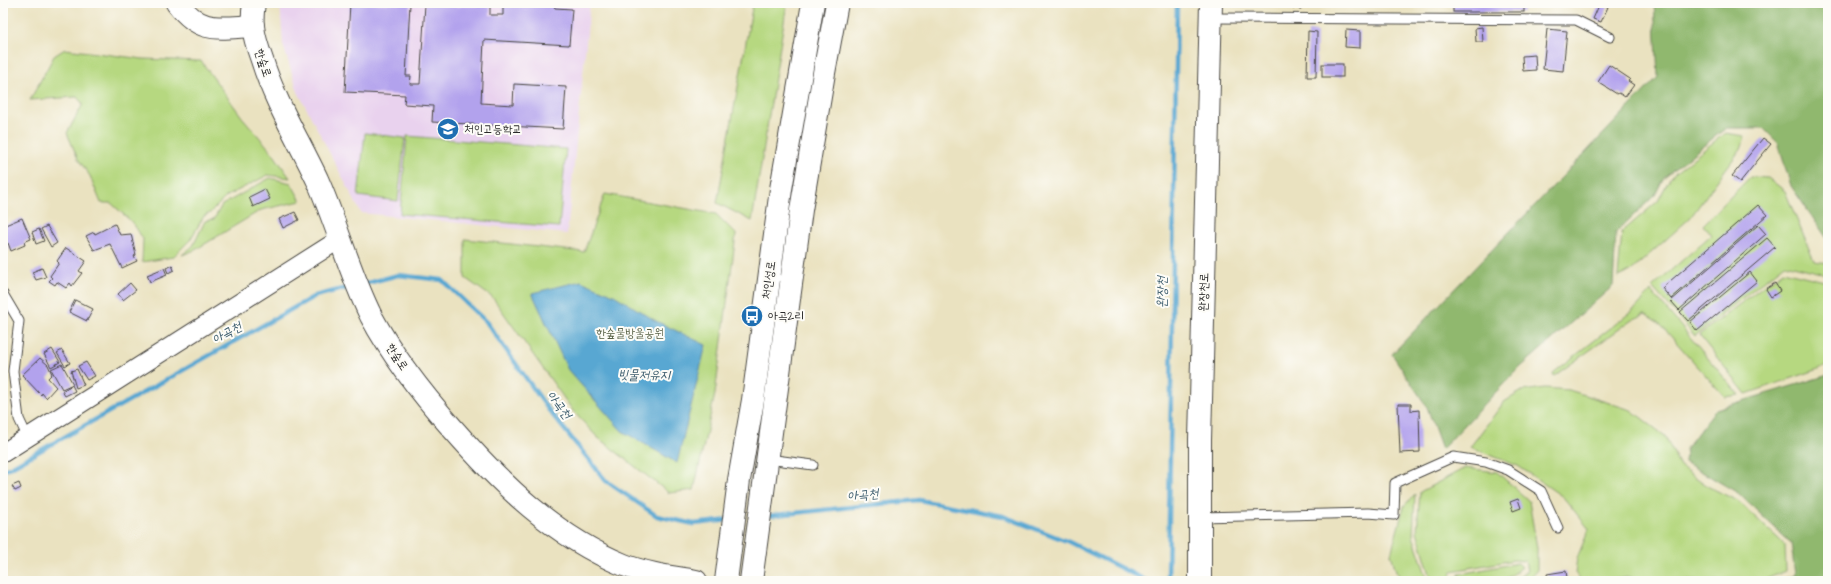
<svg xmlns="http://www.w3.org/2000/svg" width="1831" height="584" viewBox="0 0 1831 584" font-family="'Architects Daughter','Poor Story',sans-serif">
	<rect width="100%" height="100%" fill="#fdfcf7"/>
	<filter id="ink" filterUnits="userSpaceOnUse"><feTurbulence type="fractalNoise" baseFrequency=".025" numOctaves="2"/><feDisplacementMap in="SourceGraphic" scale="8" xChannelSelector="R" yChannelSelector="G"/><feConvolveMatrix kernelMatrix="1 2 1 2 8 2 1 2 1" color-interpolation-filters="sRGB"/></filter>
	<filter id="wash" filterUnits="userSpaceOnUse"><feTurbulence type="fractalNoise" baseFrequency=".012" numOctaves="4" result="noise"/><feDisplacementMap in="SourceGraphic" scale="16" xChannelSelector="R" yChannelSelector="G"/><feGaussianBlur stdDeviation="0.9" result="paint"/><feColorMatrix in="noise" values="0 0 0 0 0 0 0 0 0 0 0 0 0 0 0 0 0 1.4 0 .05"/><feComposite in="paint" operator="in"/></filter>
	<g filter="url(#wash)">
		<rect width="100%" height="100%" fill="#eae2c0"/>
		<!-- built -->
		<polygon fill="#e9d2ee" points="280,3 590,3 567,234 361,213 298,92 283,45"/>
		<!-- green -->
		<g fill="#b6d880" stroke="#708256">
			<polygon points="753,3 787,3 752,221 717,203"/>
			<polygon points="65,49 143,59 201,61 242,117 272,152 290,178 268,175 227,196 210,213 204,216 190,240 173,257 142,262 143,239 133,223 111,203 101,203 90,176 78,159 67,133 83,104 77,97 30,100 54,56"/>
			<polygon points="365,133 405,138 398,201 358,196"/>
			<polygon points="1725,133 1745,136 1742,147 1690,218 1631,271 1618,277 1622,232 1658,201 1671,176"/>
			<polygon points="407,136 566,149 559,227 400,214"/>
			<polygon points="1750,177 1768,178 1785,191 1814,261 1828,263 1828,278 1826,274 1785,264 1695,336 1652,287 1711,235 1703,225"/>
			<polygon points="270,178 291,183 301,201 261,210 195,250 182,255 193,246 205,221 214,219 222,205"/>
			<polygon points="605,194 716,214 736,234 715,394 694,490 669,493 597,437 573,411 493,298 465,278 465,239 584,252"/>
			<polygon points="1783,271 1824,281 1828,288 1828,364 1819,369 1746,394 1699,335"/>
			<polygon points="1651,291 1739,395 1725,397 1659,323 1645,314 1632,320 1554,376 1553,373 1636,308"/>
			<polygon points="1545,388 1569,390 1631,410 1665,436 1680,466 1709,487 1738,501 1785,545 1786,571 1761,581 1655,581 1629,577 1605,581 1581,581 1575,573 1577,558 1589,529 1563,497 1518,466 1470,447 1504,402 1522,391"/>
			<polygon points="1465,468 1497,472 1529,501 1537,548 1537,570 1527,581 1512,581 1527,571 1525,561 1514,560 1452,571 1451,578 1456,581 1432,581 1417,531 1420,492"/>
			<polygon points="1415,494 1413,536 1428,581 1403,581 1396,571 1391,554 1404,506"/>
			<polygon points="1518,563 1522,567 1503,581 1465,581 1459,578 1459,574"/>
		</g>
		<!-- forest -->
		<g fill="#90b86e" stroke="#5e724c">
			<polygon points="1654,3 1828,3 1828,240 1791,186 1778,143 1763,128 1726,128 1664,177 1655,195 1616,232 1613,286 1514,373 1442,449 1427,407 1392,354 1658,77"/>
			<polygon points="1828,375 1828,581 1780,581 1795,575 1791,543 1738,493 1685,462 1686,448 1716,409"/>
		</g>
		<!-- water -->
		<polygon fill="#58a7d2" stroke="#42697e" points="581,281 614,295 656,321 706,345 677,463 622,431 568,370 532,293"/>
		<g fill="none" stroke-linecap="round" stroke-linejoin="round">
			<!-- stream -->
			<g stroke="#58a7d2" stroke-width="4.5">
				<polyline points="364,284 398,275 442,280 487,323 548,409 606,481 657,516 694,524 729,520"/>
				<polyline points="3,470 11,467 315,296 351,287"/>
				<polyline points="766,516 919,500 1003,516 1069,542 1147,581"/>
				<polyline points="1168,581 1177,3"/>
			</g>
		</g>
		<g id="blocks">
			<!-- building -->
			<g fill="#b2a2ed">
				<polygon points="350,3 410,4 406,76 411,76 410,84 420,84 425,4 461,7 459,6 490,6 490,15 503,15 503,3 553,4 555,8 572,9 569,45 484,40 481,103 513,105 514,84 566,87 563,129 432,122 433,106 404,104 405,95 345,92"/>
				<polygon points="1293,3 1301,3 1301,9 1293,8"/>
				<rect x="1453" y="3" width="71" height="9"/>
				<polygon points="1600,3 1608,7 1601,22 1593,19"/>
				<polygon points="1482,27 1483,42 1476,42 1475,28"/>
				<polygon points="1547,29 1567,31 1563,71 1543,69"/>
				<polygon points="1346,30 1360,31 1360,48 1345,47"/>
				<polygon points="1308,31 1317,32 1316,77 1307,77"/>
				<polygon points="1535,55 1536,70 1523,71 1522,56"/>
				<rect x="1322" y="64" width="21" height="13"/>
				<polygon points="1609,65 1630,79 1628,81 1634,85 1625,97 1619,93 1617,94 1598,82"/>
				<polygon points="1763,138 1771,144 1740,182 1732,176"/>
				<polygon points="265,189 270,199 253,207 249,197"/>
				<polygon points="1758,205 1767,215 1671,299 1662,288"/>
				<polygon points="295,212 299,220 283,228 279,219"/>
				<polygon points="22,218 31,239 24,242 25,245 11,251 8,243 3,245 3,226"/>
				<polygon points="115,224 120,235 131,234 136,255 134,256 137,261 122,268 110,244 94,250 86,236 94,232 95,234"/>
				<polygon points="1758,225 1766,234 1679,310 1671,301"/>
				<polygon points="47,226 57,243 51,247 41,229"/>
				<polygon points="39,229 44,241 36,244 32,232"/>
				<polygon points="1767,238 1775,247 1688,321 1680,312"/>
				<polygon points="66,248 86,261 79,271 82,273 72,286 70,283 66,288 57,282 55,285 49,281 52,278 50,276 59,263 57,261"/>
				<polygon points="172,265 174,270 168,273 166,268"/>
				<polygon points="42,268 46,277 36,280 32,272"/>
				<polygon points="164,268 167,275 150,282 147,275"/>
				<polygon points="1750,272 1757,281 1697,331 1690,322"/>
				<polygon points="130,283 136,290 123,300 118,294"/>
				<polygon points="1775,283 1780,291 1771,297 1766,289"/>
				<polygon points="75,300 93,309 87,321 69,312"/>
				<polygon points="52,349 60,362 51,367 44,354"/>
				<polygon points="62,350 70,363 65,366 57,353"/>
				<polygon points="40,358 48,365 52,374 48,378 56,387 46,398 42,393 41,395 22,375"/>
				<polygon points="86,362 95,376 87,380 78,366"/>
				<polygon points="62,364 73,384 62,389 51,369"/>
				<polygon points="77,369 84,385 76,388 71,371"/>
				<polygon points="72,385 75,391 65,396 62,391"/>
				<polygon points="1398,404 1411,404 1411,411 1419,410 1420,452 1400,453"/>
				<polygon points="19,483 21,488 15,491 12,486"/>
				<polygon points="1518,499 1521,508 1513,511 1510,502"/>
				<polygon points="1566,571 1567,578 1548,581 1547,574"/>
			</g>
		</g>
	</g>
	<g filter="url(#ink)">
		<use href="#blocks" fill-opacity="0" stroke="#484641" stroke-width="1"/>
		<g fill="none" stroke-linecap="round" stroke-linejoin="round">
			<!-- service casing -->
			<g stroke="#484641" stroke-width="11">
				<g id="service">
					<polyline points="1211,18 1576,20 1610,37"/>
					<polyline points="3,294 19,321 13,371 19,419 28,438"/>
					<polyline points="768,459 813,465"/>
					<polyline points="1200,517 1368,513 1394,515 1395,483 1453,457 1486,462 1508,470 1541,491 1558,528"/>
				</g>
			</g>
			<!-- minor casing -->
			<g stroke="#484641" stroke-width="20">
				<polyline id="minor" points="3,453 340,239"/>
			</g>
			<!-- tertiary casing -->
			<g stroke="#484641" stroke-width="24">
				<g id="tertiary">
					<path d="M177 3C201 34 217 28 253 26"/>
					<path d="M254 3C253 10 252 19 253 26 254 37 258 49 262 60 275 102 298 139 317 179 337 224 349 272 371 316 393 357 422 394 453 429 501 484 555 537 624 565 647 574 672 577 696 581"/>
					<polyline points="1200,581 1200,440 1211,3"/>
				</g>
			</g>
			<!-- secondary casing -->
			<g stroke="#484641" stroke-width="24">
				<g id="secondary">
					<polyline points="726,581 739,480 753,400 781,189 813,3"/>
					<polyline points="751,581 801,210 824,73 837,3"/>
				</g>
			</g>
			<!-- service -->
			<use href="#service" stroke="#fff" stroke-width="9"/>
			<!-- minor -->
			<use href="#minor" stroke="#fff" stroke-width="18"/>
			<!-- tertiary -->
			<use href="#tertiary" stroke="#fff" stroke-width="22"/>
			<!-- secondary -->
			<use href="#secondary" stroke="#fff" stroke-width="22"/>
		</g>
	</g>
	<!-- icons -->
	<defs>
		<g id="school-disc" transform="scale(1.15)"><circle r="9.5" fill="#1f6fb2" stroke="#fdfcf7"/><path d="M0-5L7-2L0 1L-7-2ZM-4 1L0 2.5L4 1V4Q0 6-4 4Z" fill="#fff"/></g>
		<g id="bus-disc" transform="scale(1.15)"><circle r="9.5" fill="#1f6fb2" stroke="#fdfcf7"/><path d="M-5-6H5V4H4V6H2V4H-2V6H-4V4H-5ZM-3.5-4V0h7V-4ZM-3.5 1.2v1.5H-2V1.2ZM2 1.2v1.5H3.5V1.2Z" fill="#fff"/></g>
	</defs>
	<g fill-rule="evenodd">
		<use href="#school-disc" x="448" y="129"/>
		<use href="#bus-disc" x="752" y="316"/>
	</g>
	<g text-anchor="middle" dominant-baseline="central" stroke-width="4" stroke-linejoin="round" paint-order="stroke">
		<!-- street labels -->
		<g font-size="12" fill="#2b2b2b" stroke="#fdfcf7">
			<text transform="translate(263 63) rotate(72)">한숲로</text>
			<text transform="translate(769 280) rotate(-82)">처인성로</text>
			<text transform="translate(1204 292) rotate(-88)">완장천로</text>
			<text transform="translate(397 357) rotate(57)">한숲로</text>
		</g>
		<!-- poi labels -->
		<g font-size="12" fill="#2b2b2b" stroke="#fdfcf7" text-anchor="start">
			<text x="464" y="129">처인고등학교</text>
			<text x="768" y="316">아곡2리</text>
		</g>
		<!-- park labels -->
		<g font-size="12" fill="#555f44" stroke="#fdfcf7">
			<text x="630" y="333">한숲물방울공원</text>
		</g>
		<!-- water labels -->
		<g font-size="13" font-style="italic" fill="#3d5d6e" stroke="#fdfcf7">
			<text transform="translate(1162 292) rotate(-89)">완장천</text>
			<text transform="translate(227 333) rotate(-29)">아곡천</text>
			<text x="644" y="375">빗물저유지</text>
			<text transform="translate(559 405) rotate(53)">아곡천</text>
			<text transform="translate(863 495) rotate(-6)">아곡천</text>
		</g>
	</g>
	<!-- margin -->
	<rect width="1831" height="584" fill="none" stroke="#fdfcf7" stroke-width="16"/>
</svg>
